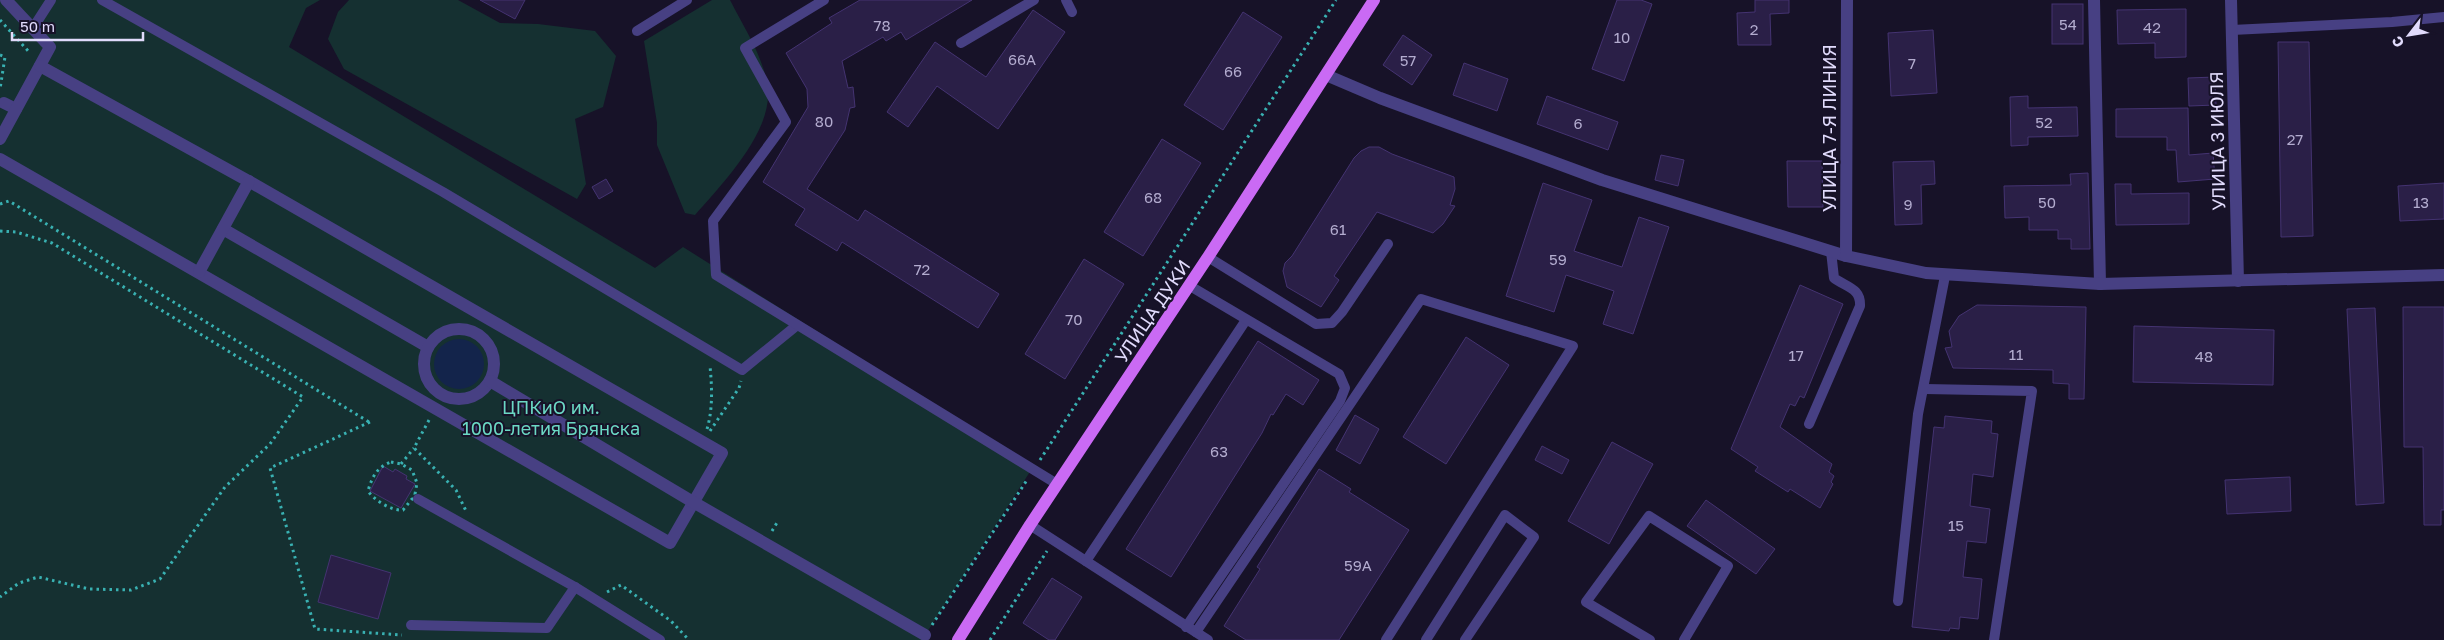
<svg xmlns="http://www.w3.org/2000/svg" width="2444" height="640" viewBox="0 0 2444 640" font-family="'Golos Text',sans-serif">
	<rect width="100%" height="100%" fill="#171228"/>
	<!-- green -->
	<g fill="#153031">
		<polygon points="0,0 320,0 306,8 289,47 655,268 683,247 1033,467 922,640 0,640"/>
		<polygon points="349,0 458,0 500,23 538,24 595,31 616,56 603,107 575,119 586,184 577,199 344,69 328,39 338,12"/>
		<path d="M712 0H730C744 28 766 60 768 92 770 135 721 185 695 215L685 213 657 145V123L644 41Z"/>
	</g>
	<!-- water -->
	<circle fill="#13244b" cx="459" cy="364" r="25"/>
	<!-- building -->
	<g fill="#2a1f47" stroke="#443371">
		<polygon points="480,0 525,0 515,19"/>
		<polygon points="860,0 972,0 906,40 901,32 886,41 883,37 842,61 848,88 853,87 855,107 850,108 845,130 807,189 858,221 865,210 999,294 978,328 842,242 837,251 795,225 805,209 763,182 808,107 807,89 786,53 832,23 829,18"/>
		<polygon points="1617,0 1641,0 1652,4 1624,81 1592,69"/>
		<polygon points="1755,0 1789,0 1789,13 1770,14 1771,45 1738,45 1737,13 1755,12"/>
		<rect x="2052" y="4" width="31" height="40"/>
		<polygon points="2186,9 2186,57 2155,58 2155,43 2118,44 2117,10"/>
		<polygon points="1033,10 1065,32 998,129 937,86 908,127 887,112 935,42 986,77"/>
		<polygon points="1243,12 1282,37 1223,130 1184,105"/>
		<polygon points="1933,30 1937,93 1891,96 1888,33"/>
		<polygon points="1403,35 1432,55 1412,85 1383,65"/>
		<polygon points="2278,42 2309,42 2313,236 2281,237"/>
		<polygon points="1464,63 1508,79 1497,111 1453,95"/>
		<polygon points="2215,77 2216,105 2189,106 2188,78"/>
		<polygon points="1547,96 1618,122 1608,150 1537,124"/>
		<polygon points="2028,96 2028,108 2077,107 2078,136 2028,137 2028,145 2011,146 2010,97"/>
		<polygon points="2188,108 2189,155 2213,153 2215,179 2178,182 2176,150 2167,150 2167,137 2116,137 2116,109"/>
		<polygon points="1162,139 1201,163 1143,256 1104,232"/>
		<polygon points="1369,147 1379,147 1392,154 1454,177 1455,189 1450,205 1455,206 1443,224 1433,233 1377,212 1334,276 1339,280 1321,307 1287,287 1283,271 1285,263 1292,256 1354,158 1361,151"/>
		<polygon points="1661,155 1684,160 1678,186 1655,180"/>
		<polygon points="1787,161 1822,161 1823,207 1788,207"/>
		<polygon points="1934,161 1935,184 1921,185 1922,224 1895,225 1893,162"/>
		<polygon points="2088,173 2090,249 2071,249 2071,239 2058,239 2058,230 2029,230 2029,217 2005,218 2004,186 2071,185 2070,174"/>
		<polygon points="606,179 613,191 599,199 592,187"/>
		<polygon points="1543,183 1592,200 1574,251 1622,267 1639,217 1669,227 1633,334 1603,324 1614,291 1566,275 1554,312 1506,296"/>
		<polygon points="2444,183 2444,219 2400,221 2398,186"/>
		<polygon points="2115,184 2131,184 2131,194 2189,193 2189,224 2116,225"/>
		<polygon points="1084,259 1124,284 1065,379 1025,354"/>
		<polygon points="1800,285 1843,304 1804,398 1800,396 1795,406 1790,404 1780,427 1832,464 1829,472 1834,476 1831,482 1833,484 1820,508 1790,489 1788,492 1755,471 1758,467 1731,449"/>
		<polygon points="1977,305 2086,307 2084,399 2069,399 2069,384 2053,383 2053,370 1953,368 1945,348 1952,347 1949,331 1959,316"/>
		<polygon points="2403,307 2444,307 2444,510 2441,510 2441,525 2424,525 2423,447 2404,447"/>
		<polygon points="2375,308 2384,503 2356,505 2347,309"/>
		<polygon points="2134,326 2274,330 2273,385 2133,382"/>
		<polygon points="1466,337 1509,365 1446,464 1403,437"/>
		<polygon points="1258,341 1319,380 1303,405 1286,394 1273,415 1271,414 1262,433 1171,577 1126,549"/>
		<polygon points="1355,415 1379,429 1360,464 1336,450"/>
		<polygon points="1945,416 1992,421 1991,433 1998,434 1993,477 1973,474 1970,506 1990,509 1986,543 1967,541 1963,577 1982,579 1978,619 1960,617 1959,629 1950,628 1949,631 1912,627 1934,427 1944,428"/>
		<polygon points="1612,442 1653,464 1609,544 1568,521"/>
		<polygon points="1542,446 1569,460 1562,474 1535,460"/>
		<polygon points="383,466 393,472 395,469 407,476 406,479 415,484 401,508 370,491"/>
		<polygon points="1319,469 1351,489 1349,492 1409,530 1339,640 1246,640 1224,626 1260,569 1257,567"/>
		<polygon points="2290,477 2291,511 2227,514 2225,480"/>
		<polygon points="1706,500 1775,549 1756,574 1687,526"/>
		<polygon points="331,555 391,573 378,619 318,602"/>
		<polygon points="1052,578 1082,597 1055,640 1049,640 1023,623"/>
	</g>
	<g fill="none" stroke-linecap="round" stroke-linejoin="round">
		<!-- path -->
		<g stroke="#39b1b2" stroke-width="3" stroke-dasharray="2.5 4" stroke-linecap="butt">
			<polyline points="0,20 30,53"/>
			<polyline points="0,55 5,57 0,89"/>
			<polyline points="0,204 9,201 369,422"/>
			<polyline points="0,231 16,232 52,243 303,397 270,444 225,487 160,579 131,590 89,589 38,577 19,583 0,597"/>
			<polyline points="429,420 414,448 456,490 466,511"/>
			<polyline points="370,422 270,468 315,629 402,635"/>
			<path d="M707 429C713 409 712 387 710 366"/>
			<polyline points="710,431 739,388 741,381"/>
			<polyline points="1040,460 1336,0"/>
			<path d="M391 462 401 464 412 470 417 483 415 494 418 499H412L403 510C391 511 374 500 368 491 372 477 377 467 391 462Z"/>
			<polyline points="401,464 414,448"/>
			<polyline points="772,531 778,521"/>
			<polyline points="607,592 621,585 671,621 689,640"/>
			<polyline points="932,625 1027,480"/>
			<polyline points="990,640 1047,551"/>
		</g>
		<!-- lane -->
		<g stroke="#474083" stroke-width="10">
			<polyline points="102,0 443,192 742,370 796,326"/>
			<polyline points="824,0 745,48 786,122 713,221 716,275 1057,484"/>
			<polyline points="1066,0 1072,12"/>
			<polyline points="33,28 51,0"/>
			<polyline points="2232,30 2392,22 2444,17"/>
			<polyline points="637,31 687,0"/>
			<polyline points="961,43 1034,0"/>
			<polyline points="1208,257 1316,324 1332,323 1342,312 1388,244"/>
			<polyline points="1925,389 2032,391 1994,640"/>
			<path d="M1809 424 1860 306C1861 288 1846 287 1834 278L1831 251"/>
			<polyline points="418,499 575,587 660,640"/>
			<polyline points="1030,525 1208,640"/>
			<polyline points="1086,561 1246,320"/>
			<polyline points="1898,601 1918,414 1945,276"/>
			<polyline points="411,625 547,628 575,587"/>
			<polyline points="1186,627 1340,401 1345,388 1339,374 1190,286"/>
			<polyline points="1196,632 1421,299 1573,346 1386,640"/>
			<polyline points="1426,640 1505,515 1534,537 1465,640"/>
			<polyline points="1650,640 1586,602 1649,516 1728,566 1684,640"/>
		</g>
		<!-- street -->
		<g stroke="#474083" stroke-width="12">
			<polyline points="2094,0 2100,284"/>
			<polyline points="2231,0 2238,281"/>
			<polyline points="1326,75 1380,98 1602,180 1846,256 1926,273 2100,284 2444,275"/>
			<polyline points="4,103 16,109"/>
			<polyline points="0,139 50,47 6,0"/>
			<polyline points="0,159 670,543 722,453 252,183 40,66"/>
			<polyline points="223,229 428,347"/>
			<polyline points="1846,256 1847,0"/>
			<polyline points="199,272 249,181"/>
			<circle cx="459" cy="364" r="35"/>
			<polyline points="490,381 693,502 925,635"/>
		</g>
		<!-- primary -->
		<polyline stroke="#ca6af4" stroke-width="12" points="958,640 1030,525 1208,257 1374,0"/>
	</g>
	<g text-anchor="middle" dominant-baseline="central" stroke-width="4" stroke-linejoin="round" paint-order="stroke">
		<!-- number labels -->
		<g font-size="15" fill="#b3accf">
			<text x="2068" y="24">54</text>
			<text x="882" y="25">78</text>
			<text x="2152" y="27">42</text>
			<text x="1754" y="29">2</text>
			<text x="1622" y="37">10</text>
			<text x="1022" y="59">66А</text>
			<text x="1408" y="60">57</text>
			<text x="1912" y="63">7</text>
			<text x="1233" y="71">66</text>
			<text x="824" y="121">80</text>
			<text x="2044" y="122">52</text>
			<text x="1578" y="123">6</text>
			<text x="2295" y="139">27</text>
			<text x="1153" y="197">68</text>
			<text x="2047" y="202">50</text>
			<text x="2421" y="202">13</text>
			<text x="1908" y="204">9</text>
			<text x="1338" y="229">61</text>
			<text x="1558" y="259">59</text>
			<text x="922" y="269">72</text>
			<text x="1074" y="319">70</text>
			<text x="2016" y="354">11</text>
			<text x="1796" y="355">17</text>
			<text x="2204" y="356">48</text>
			<text x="1219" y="451">63</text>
			<text x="1956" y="525">15</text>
			<text x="1358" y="565">59А</text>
		</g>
		<!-- street labels -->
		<g font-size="18" fill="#e1dbfc" stroke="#171228">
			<text transform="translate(1829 128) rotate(-90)">УЛИЦА 7-Я ЛИНИЯ</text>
			<text transform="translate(2217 141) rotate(-91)">УЛИЦА 3 ИЮЛЯ</text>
			<text transform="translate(1152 311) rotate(-56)">УЛИЦА ДУКИ</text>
		</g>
		<!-- park labels -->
		<g font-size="18" fill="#6bd8c4" stroke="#171228">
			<text x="551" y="407">ЦПКиО им.<tspan x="551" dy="21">1000-летия Брянска</tspan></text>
		</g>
	</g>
	<!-- north arrow -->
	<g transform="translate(2409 35) rotate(239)" stroke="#171228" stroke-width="4" paint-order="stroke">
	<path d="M0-4L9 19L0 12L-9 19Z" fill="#e1dbfc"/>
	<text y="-8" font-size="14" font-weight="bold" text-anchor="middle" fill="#e1dbfc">С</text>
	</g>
	<!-- scale -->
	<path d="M12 32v8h131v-8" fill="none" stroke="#e1dbfc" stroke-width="2.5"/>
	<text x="20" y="32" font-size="15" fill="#e1dbfc" stroke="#171228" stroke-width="4" paint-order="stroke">50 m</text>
</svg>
